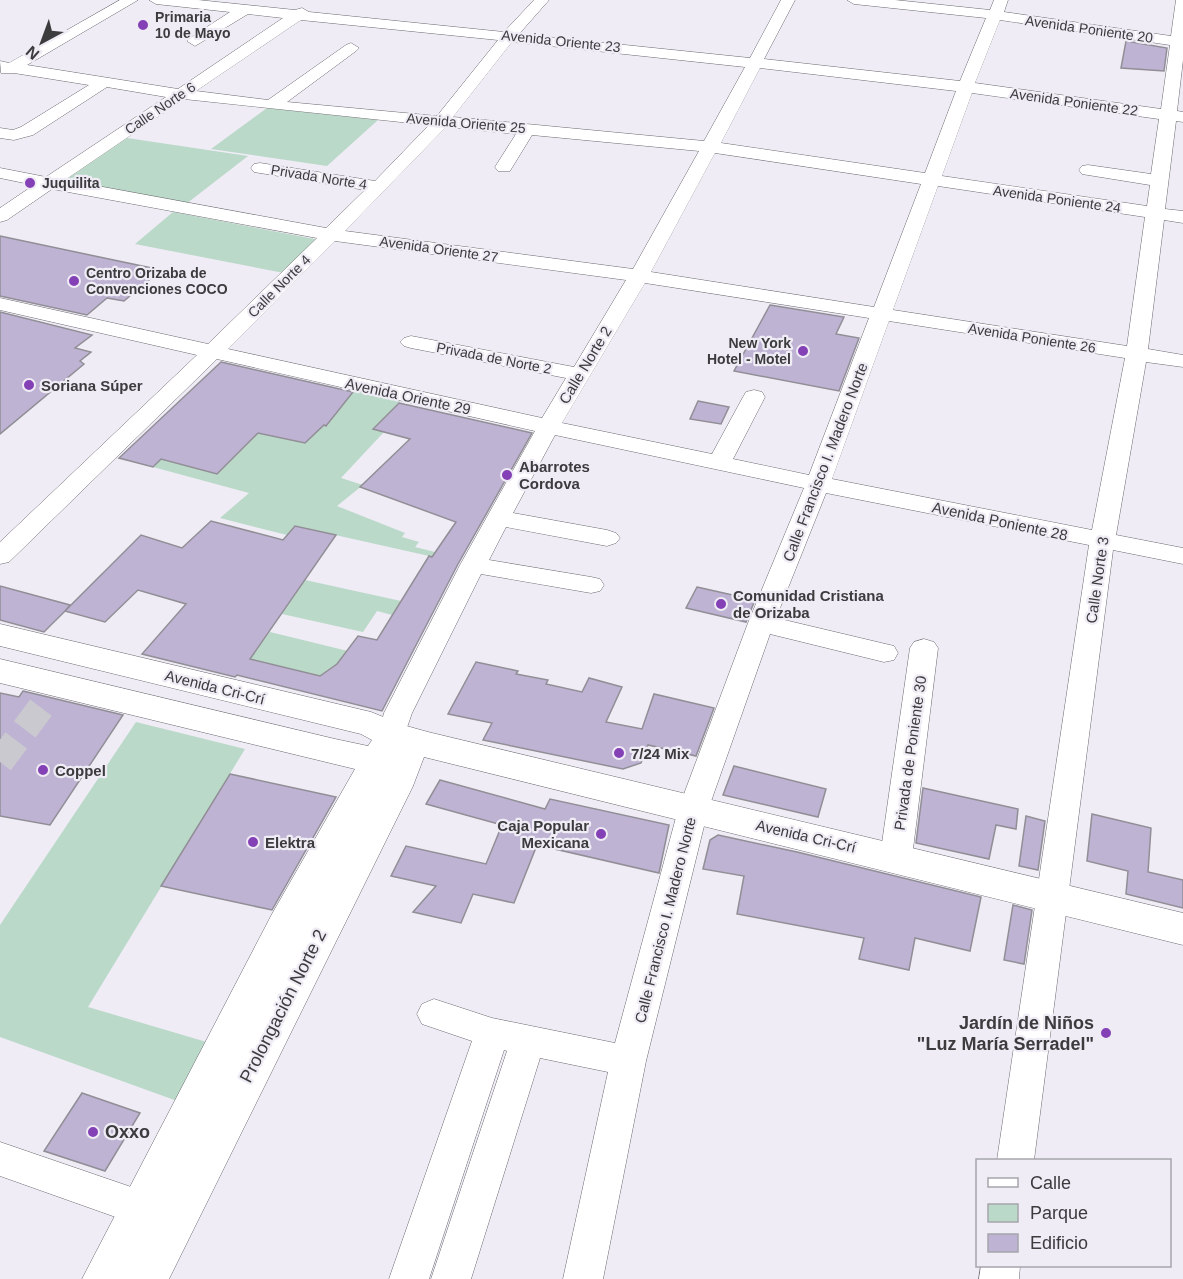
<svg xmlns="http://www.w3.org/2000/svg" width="1183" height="1279" viewBox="0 0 1183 1279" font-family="Helvetica,sans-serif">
	<rect width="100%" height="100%" fill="#efecf5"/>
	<!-- green -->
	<g fill="#bad9c9">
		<polygon points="267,108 378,120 327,166 211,149"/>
		<polygon points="127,138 248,156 186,204 71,182 67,178"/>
		<polygon points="173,212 320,240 284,273 135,244"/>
		<polygon points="354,390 400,401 373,429 384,432 341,478 363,485 337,506 405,533 402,537 419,542 415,547 439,553 456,562 295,526 287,535 220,518 249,493 153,467 180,441 145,432 327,426"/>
		<polygon points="305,580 401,601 392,615 377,611 363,632 282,614"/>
		<polygon points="270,632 352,652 333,679 248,659"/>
		<polygon points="136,722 245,749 88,1007 210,1043 180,1102 0,1037 0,925"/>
	</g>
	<!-- building -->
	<g fill="#beb3d3" stroke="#918e96" stroke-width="1.5">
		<polygon points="1126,41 1167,48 1164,71 1121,68"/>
		<polygon points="0,236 161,270 124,301 107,298 87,315 0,296"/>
		<polygon points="770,305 844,317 836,334 859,338 839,391 734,371"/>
		<polygon points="0,312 92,335 75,348 91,352 80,361 84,364 0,434"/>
		<polygon points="221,362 353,392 326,426 324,425 305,443 258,433 217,474 161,459 153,467 119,458"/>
		<polygon points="698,401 729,407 721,424 690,419"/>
		<polygon points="399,403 532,433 458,564 382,711 237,675 235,677 142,654 186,604 138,590 105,622 65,611 44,632 0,620 0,586 70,605 65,611 141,535 182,548 211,521 283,540 295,526 336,535 250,659 320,676 337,664 358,636 377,640 429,556 432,557 456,522 360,487 410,439 373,429"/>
		<polygon points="697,587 755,600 746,622 686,608"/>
		<polygon points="476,662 518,671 516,674 548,680 546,684 582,692 589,678 622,687 606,722 642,729 654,694 714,708 696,756 648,745 641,763 623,769 483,740 492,723 448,714"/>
		<polygon points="23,691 123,715 50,825 0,816 0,693 19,697"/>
		<polygon points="734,766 826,789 818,817 723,795"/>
		<polygon points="230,774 336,797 272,910 161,886"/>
		<polygon points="440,780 545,809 550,799 669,825 659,873 537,845 514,903 473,894 461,923 413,912 436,886 391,876 406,846 486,864 502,825 426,804"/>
		<polygon points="923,788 1018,809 1016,829 996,825 989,859 916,843"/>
		<polygon points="1092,814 1151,828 1148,872 1183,880 1183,908 1126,894 1128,871 1087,861"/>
		<polygon points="1026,816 1045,821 1038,870 1019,866"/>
		<polygon points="718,835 797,852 981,897 970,951 915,938 909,970 859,959 864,938 737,914 744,876 703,869 710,840"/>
		<polygon points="1013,905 1032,910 1024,964 1004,960"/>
		<polygon points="82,1093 140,1113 105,1171 44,1151"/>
	</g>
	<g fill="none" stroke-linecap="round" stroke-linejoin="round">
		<!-- minor-tunnel -->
		<polyline stroke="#cbc9d0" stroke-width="27" stroke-dasharray="27 14" stroke-linecap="butt" points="0,762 49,697"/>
		<!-- minor casing -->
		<g stroke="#6b6970" stroke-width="1">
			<g id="minor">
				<path d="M120 0H138L27 65 178 89 283 18 248 14 195 46 187 41 190 38 230 12 156 4 149 0H198L295 10 302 8 309 12 504 32 534 0H549L519 34 750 58 781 0H795L764 59 960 81 986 18 854 4 847 0H895L990 10 994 0H1008L1004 12 1171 36 1176 0H1183V60L1177 111 1183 112V122L1176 121 1165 209 1183 211V223L1164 220 1148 349 1183 355V367L1146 362 1116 535 1183 548V564L1113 550 1034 1160H997L1089 545 826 493 776 618 894 646 898 653 894 660 884 662 770 634 708 810 646 1061 603 1279H563L608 1072 540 1058 471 1279H431L507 1051 504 1050 429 1279H389L472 1041 422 1024 417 1014 422 1004 434 999 492 1018 615 1043 678 810 748 623 804 488 555 435 513 513 607 530 616 533 620 538 616 543 607 546 506 527 489 560 591 577 600 579 604 585 600 591 591 593 481 574 412 713 402 742 392 745 382 742 378 735 384 713 460 565 535 431 217 359 9 562 0 564V542L197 355 0 310V298L208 344 317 238 52 189 7 220 0 222V208L34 185 0 178V168L46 177 166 97 107 87 33 135 14 140 0 138V128L13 130 21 127 89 85 14 73H1L0 61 9 63ZM301 20 498 40 437 116 287 102 356 51 359 48 351 43 346 45 268 100 196 91ZM1000 20 1170 45 1161 109 975 83ZM512 42 745 67 704 141 453 117ZM760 68 956 91 925 173 721 143ZM972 93 1159 119 1151 174 1088 165 1082 166 1079 170 1082 174 1088 175 1150 185 1147 206 942 176ZM184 99 429 125 375 181 260 163 254 164 251 168 254 172 260 173 365 190 326 228 65 180ZM446 127 516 134 495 167 498 171H510L532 135 699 151 633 269 345 231ZM715 153 921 184 874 307 651 272ZM938 186 1145 217 1127 346 893 310ZM335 241 626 280 574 367 411 336 404 338 400 342 404 346 411 348 566 378 542 418 228 349ZM645 283 869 318 809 475 733 459 765 397 762 392 754 390 746 392 743 397 712 454 562 423ZM889 321 1125 358 1092 530 832 479Z"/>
				<polygon points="924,639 934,642 938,648 912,857 907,866 896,869 885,866 880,857 910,648 914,642"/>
				<polygon points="0,1142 169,1200 174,1213 169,1226 155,1231 0,1176"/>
				<polygon points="981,1266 1020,1266 1019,1279 979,1279"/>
			</g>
		</g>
		<!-- major casing -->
		<g stroke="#6b6970" stroke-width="1">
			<polygon id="major" points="0,624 371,712 403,725 428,732 1183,913 1183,945 424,757 413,786 169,1279 82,1279 272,914 355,769 0,683 0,659 335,739 368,746 372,740 361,734 0,646"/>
		</g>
		<!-- minor -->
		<use href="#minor" fill="#fff" fill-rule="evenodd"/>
		<!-- major -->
		<use href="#major" fill="#fff" fill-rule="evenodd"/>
	</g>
	<!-- markers -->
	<g fill="#8441b6" stroke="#efecf5" stroke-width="2">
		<circle cx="143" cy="25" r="6"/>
		<circle cx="30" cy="183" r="6"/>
		<circle cx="74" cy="281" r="6"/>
		<circle cx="803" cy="351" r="6"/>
		<circle cx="29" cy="385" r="6"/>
		<circle cx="507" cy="475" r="6"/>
		<circle cx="721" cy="604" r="6"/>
		<circle cx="619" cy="753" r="6"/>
		<circle cx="43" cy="770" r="6"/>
		<circle cx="601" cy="834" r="6"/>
		<circle cx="253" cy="842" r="6"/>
		<circle cx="1106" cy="1033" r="6"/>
		<circle cx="93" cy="1132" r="6"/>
	</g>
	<g text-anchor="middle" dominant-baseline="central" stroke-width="4.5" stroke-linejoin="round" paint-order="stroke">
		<!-- far-poi labels -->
		<g font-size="14" font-weight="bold" fill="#3c3b3e" stroke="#efecf5" text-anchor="start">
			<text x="155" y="17">Primaria<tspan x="155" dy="16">10 de Mayo</tspan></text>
			<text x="42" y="183">Juquilita</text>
			<text x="86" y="273">Centro Orizaba de<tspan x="86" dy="16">Convenciones COCO</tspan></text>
			<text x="791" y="343" text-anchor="end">New York<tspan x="791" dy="16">Hotel - Motel</tspan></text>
		</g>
		<!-- far-street labels -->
		<g font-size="14" fill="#3c3b3e" stroke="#efecf5">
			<text transform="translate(1089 29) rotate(8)">Avenida Poniente 20</text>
			<text transform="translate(561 41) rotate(6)">Avenida Oriente 23</text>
			<text transform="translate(1074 102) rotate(8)">Avenida Poniente 22</text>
			<text transform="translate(160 108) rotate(-34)">Calle Norte 6</text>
			<text transform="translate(466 123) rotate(5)">Avenida Oriente 25</text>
			<text transform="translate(319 177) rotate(9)">Privada Norte 4</text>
			<text transform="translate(1057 199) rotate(8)">Avenida Poniente 24</text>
			<text transform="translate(439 249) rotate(8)">Avenida Oriente 27</text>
			<text transform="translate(279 286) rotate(-45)">Calle Norte 4</text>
			<text transform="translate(1032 338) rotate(9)">Avenida Poniente 26</text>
			<text transform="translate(494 358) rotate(11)">Privada de Norte 2</text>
		</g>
		<!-- street labels -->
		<g font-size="15" fill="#3c3b3e" stroke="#efecf5">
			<text transform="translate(585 365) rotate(-59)">Calle Norte 2</text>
			<text transform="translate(408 396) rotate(12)">Avenida Oriente 29</text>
			<text transform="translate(825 462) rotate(-69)">Calle Francisco I. Madero Norte</text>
			<text transform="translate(1000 521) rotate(12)">Avenida Poniente 28</text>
			<text transform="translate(1097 580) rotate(-82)">Calle Norte 3</text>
			<text transform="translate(215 687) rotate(14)">Avenida Cri-Crí</text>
			<text transform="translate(910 753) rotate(-82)">Privada de Poniente 30</text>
			<text transform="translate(806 836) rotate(13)">Avenida Cri-Crí</text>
			<text transform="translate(665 920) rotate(-76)">Calle Francisco I. Madero Norte</text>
		</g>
		<!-- poi labels -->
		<g font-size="15" font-weight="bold" fill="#3c3b3e" stroke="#efecf5" text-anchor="start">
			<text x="41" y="385">Soriana Súper</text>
			<text x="519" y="466">Abarrotes<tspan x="519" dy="17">Cordova</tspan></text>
			<text x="733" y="595">Comunidad Cristiana<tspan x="733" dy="17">de Orizaba</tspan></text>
			<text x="631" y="753">7/24 Mix</text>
			<text x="55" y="770">Coppel</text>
			<text x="589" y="825" text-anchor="end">Caja Popular<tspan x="589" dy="17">Mexicana</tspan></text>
			<text x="265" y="842">Elektra</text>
		</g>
		<!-- near-street labels -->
		<g font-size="18" fill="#3c3b3e" stroke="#efecf5">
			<text transform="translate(283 1006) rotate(-63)">Prolongación Norte 2</text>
		</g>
		<!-- near-poi labels -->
		<g font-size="18" font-weight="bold" fill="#3c3b3e" stroke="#efecf5" text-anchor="end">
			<text x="1094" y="1023">Jardín de Niños<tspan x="1094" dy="21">"Luz María Serradel"</tspan></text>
			<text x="105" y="1132" text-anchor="start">Oxxo</text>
		</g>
	</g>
	<!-- legend -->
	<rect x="976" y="1159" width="195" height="108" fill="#efecf5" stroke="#a7a5ac" stroke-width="1.5"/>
	<rect x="988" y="1178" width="30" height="9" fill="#ffffff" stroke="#a7a5ac" stroke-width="1.5"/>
	<text x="1030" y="1189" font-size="18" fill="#3c3b3e">Calle</text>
	<rect x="988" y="1204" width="30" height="18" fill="#bad9c9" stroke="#a7a5ac" stroke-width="1.5"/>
	<text x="1030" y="1219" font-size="18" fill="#3c3b3e">Parque</text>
	<rect x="988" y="1234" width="30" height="18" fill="#beb3d3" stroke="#a7a5ac" stroke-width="1.5"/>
	<text x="1030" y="1249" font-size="18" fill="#3c3b3e">Edificio</text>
	<!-- north arrow -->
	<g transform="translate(42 42) rotate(221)" stroke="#efecf5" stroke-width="4.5" paint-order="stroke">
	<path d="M0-4.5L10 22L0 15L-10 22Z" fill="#3c3b3e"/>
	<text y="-9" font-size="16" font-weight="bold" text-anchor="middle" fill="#3c3b3e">N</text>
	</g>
</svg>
